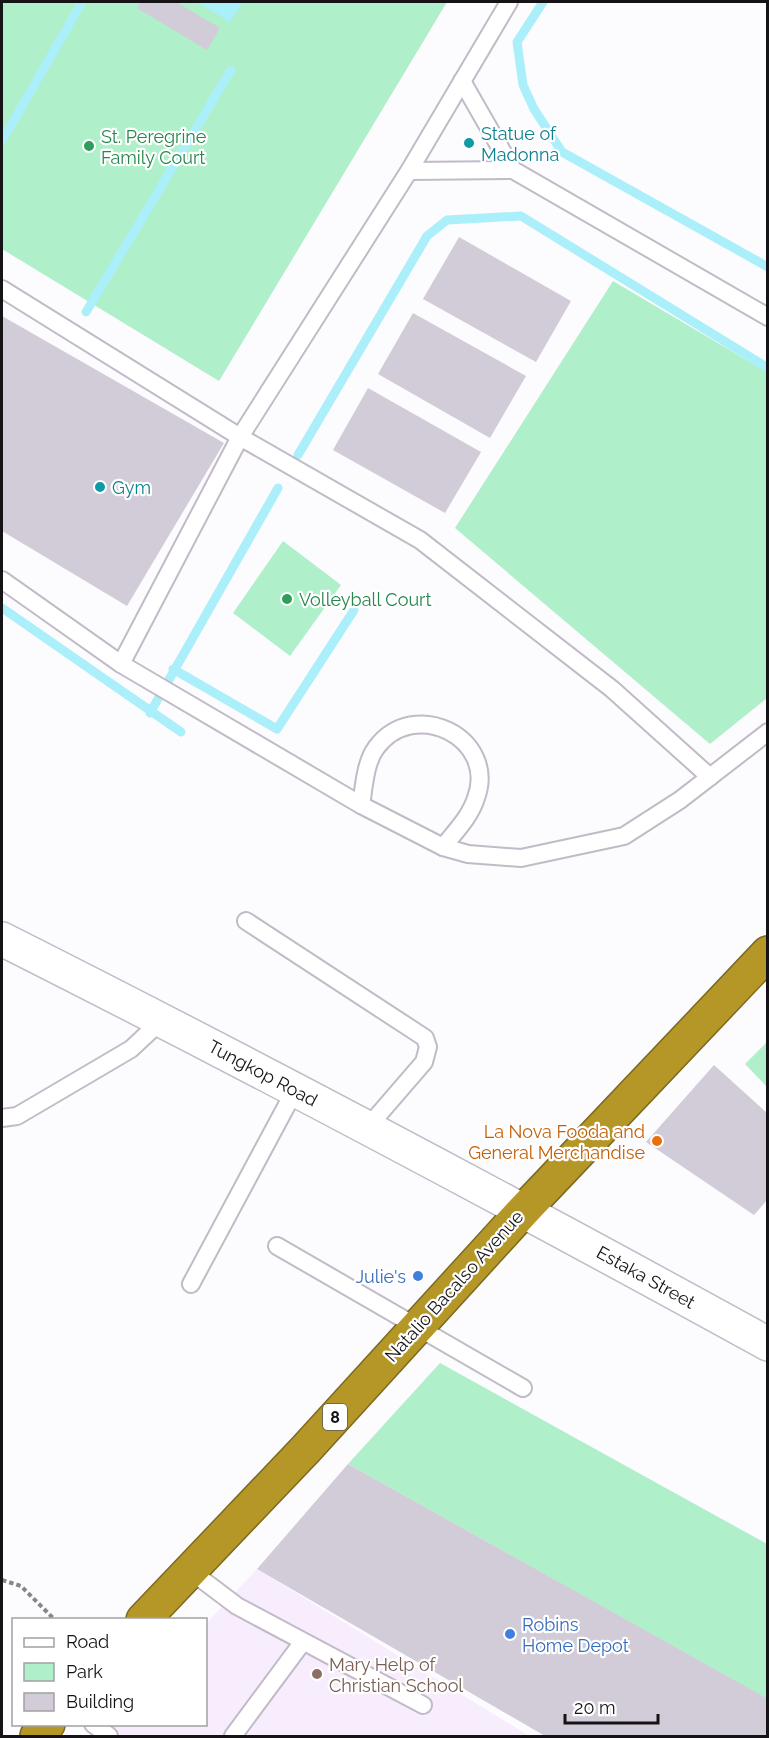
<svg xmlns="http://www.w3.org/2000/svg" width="769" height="1738" viewBox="0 0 769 1738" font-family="Raleway,sans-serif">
	<rect width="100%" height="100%" fill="#fcfbfe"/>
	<!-- built -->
	<polygon fill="#f7edfd" points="257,1569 529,1736 102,1736 113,1725 206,1724 206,1624"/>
	<!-- green -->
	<g fill="#afefca">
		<polygon points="2,2 447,2 219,381 2,249"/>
		<polygon points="613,281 767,372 767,698 710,744 455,528"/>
		<polygon points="283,541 341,585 290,656 233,613"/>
		<polygon points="767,1042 767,1087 745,1064"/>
		<polygon points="440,1363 767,1544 767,1699 348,1464"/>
	</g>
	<!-- water -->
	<polygon fill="#abeffa" points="197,2 243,2 230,22"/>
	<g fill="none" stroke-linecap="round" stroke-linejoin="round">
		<!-- stream -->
		<g stroke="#abeffa" stroke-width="9">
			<polyline points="543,2 517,42 523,85 534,109 562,152 768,267"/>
			<polyline points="2,141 82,2"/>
			<polyline points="86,312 231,70"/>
			<polyline points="298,455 427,236 447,220 521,216 768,368"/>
			<polyline points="2,608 181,732"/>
			<polyline points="173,669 277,729 354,610"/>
			<polyline points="150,713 278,488"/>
		</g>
	</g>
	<!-- building -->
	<g fill="#d2cbd8">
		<polygon points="141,2 176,2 220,28 207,50 137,8"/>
		<polygon points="459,237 571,301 536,362 423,299"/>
		<polygon points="413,313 526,376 490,438 378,374"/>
		<polygon points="2,316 224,443 127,606 2,531"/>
		<polygon points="368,388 481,452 445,513 333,450"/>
		<polygon points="714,1065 768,1114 768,1199 754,1215 646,1142"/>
		<polygon points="348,1464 768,1699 768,1736 545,1736 257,1569"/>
	</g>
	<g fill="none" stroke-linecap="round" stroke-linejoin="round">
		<!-- lane casing -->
		<g stroke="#c3bac8" stroke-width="20">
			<g id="lane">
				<polyline points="513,170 768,317"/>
				<polyline points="409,171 513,170 462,81"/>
				<polyline points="2,289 240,437 420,540 612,689 710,777"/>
				<polyline points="2,580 121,664 361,805 443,847 468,854 521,858 624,836 680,800 768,732"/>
				<polyline points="121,664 240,437 409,171 509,2"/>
				<path d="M361 805C364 787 365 763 376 748 414 696 498 738 476 798 470 817 455 832 443 847"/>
				<polyline points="246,921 425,1038 428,1047 424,1062 367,1128"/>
				<polyline points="2,1118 17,1116 131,1049 162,1020"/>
				<polyline points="277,1246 523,1388"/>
				<polyline points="191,1284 295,1090"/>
				<polyline points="188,1569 237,1606 423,1705"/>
				<polyline points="93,1724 109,1736"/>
				<polyline points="233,1736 302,1643"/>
			</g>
		</g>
		<!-- secondary casing -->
		<g stroke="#c3bac8" stroke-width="36">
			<path id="secondary" d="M2 939C260 1069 515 1205 768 1344"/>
		</g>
		<!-- highway casing -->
		<g stroke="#7d6921" stroke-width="36">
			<g id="highway">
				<polyline points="143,1620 306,1449 524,1210 768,953"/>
				<polyline points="37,1736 48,1724"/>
			</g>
		</g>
		<!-- path -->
		<polyline stroke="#888689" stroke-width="4" stroke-dasharray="4.5 3" stroke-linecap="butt" points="2,1580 21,1586 55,1620"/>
		<!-- lane -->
		<use href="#lane" stroke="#fff" stroke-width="16"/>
		<!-- secondary -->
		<use href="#secondary" stroke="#fff" stroke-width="33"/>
		<!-- highway -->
		<use href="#highway" stroke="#b49726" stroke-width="33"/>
	</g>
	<!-- markers -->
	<g fill="#0f9aa8" stroke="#fff" stroke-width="2">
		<circle cx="469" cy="143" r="6"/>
		<circle cx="100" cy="487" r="6"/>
	</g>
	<g fill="#2e9e5b" stroke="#fff" stroke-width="2">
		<circle cx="89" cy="146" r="6"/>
		<circle cx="287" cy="599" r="6"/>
	</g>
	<circle fill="#e8710a" stroke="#fff" stroke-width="2" cx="657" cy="1141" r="6"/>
	<g fill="#3f7fe0" stroke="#fff" stroke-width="2">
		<circle cx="418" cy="1276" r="6"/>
		<circle cx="510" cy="1634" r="6"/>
	</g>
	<circle fill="#8d6e63" stroke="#fff" stroke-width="2" cx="317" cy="1674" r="6"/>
	<g text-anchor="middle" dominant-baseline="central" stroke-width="4.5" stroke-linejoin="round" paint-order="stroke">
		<!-- shield labels -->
		<rect fill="#fff" stroke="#5c5a5d" stroke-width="1.5" x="323" y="1404" width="24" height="26" rx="4.5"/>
		<g font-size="16" font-weight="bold" fill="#161317">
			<text x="335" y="1417">8</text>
		</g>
		<!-- culture labels -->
		<g font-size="18" fill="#0d838f" stroke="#fff" text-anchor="start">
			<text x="481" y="133">Statue of<tspan x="481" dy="21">Madonna</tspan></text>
			<text x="112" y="487">Gym</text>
		</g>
		<!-- leisure labels -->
		<g font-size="18" fill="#27864d" stroke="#fff" text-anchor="start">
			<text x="101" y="136">St. Peregrine<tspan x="101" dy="21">Family Court</tspan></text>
			<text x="299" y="599">Volleyball Court</text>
		</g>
		<!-- street labels -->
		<g font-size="18" fill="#161317" stroke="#fff">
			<text transform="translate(263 1073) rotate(28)">Tungkop Road</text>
			<text transform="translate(646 1277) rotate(29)">Estaka Street</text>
			<text transform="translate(454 1286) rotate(-48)">Natalio Bacalso Avenue</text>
		</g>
		<!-- food labels -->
		<g font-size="18" fill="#c56008" stroke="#fff" text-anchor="end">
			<text x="645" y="1131">La Nova Fooda and<tspan x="645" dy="21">General Merchandise</tspan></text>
		</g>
		<!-- shop labels -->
		<g font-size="18" fill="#366cbe" stroke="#fff" text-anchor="end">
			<text x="406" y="1276">Julie's</text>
			<text x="522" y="1624" text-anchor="start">Robins<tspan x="522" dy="21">Home Depot</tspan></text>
		</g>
		<!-- education labels -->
		<g font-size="18" fill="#785e54" stroke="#fff" text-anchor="start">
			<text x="329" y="1664">Mary Help of<tspan x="329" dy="21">Christian School</tspan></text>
		</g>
	</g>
	<!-- border -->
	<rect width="769" height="1738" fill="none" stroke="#161317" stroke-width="6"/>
	<!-- legend -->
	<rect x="12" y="1618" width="195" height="108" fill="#ffffff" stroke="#a2a1a2" stroke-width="1.5"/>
	<rect x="24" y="1638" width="30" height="9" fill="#ffffff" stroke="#a2a1a2" stroke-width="1.5"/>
	<text x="66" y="1648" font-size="18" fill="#161317">Road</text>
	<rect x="24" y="1663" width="30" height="18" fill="#afefca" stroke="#a2a1a2" stroke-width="1.5"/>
	<text x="66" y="1678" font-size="18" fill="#161317">Park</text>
	<rect x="24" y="1693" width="30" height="18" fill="#d2cbd8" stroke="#a2a1a2" stroke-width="1.5"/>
	<text x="66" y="1708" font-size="18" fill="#161317">Building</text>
	<!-- scale -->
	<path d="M565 1714v9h93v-9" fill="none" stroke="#161317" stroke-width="3"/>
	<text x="574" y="1714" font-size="18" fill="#161317" stroke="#ffffff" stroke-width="4.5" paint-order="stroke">20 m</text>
</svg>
